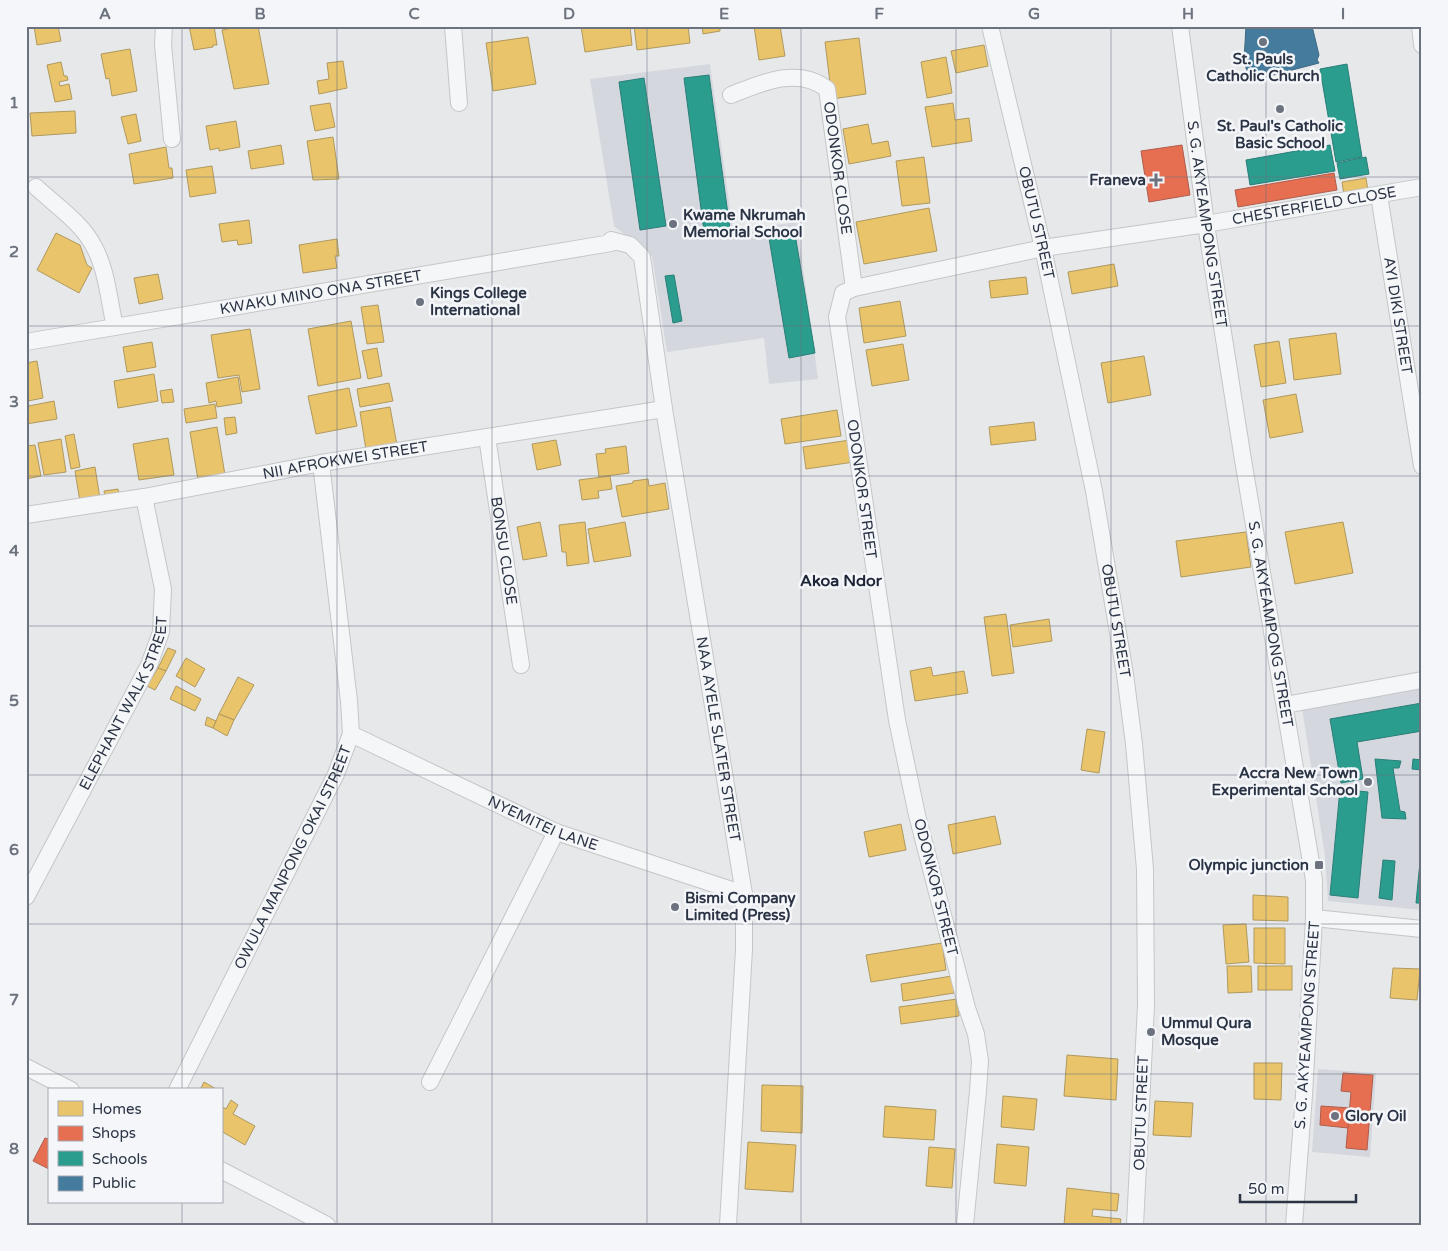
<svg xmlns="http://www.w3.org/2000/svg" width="1448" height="1251" viewBox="0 0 1448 1251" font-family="'Varela Round',sans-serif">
	<rect width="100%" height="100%" fill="#e6e8ea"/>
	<!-- built -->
	<g fill="#d4d7dd">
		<polygon points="710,64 733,231 797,222 818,379 769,384 764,338 667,352 652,256 614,226 590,79"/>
		<polygon points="1422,689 1422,910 1328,901 1325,856 1302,708"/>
		<polygon points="1318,1069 1376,1073 1370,1157 1312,1152"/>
	</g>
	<!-- homes -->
	<g fill="#e9c46a" stroke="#b0995f">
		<polygon points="34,26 58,26 61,41 37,45"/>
		<polygon points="189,26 214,26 217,45 213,45 213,47 194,50"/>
		<polygon points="242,26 258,26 269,84 234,89 222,30"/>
		<polygon points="581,26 630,26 632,45 585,52"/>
		<polygon points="634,26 688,26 690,43 637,50"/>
		<polygon points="702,26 720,26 720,31 703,34"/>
		<polygon points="754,26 780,26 785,56 759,60"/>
		<polygon points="528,37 536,84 493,91 486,43"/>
		<polygon points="859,38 866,94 832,99 825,42"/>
		<polygon points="984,45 988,66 956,73 951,51"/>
		<polygon points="130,49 137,91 112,96 109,78 106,79 101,54"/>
		<polygon points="946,57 952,93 927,98 921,62"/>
		<polygon points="343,61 347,88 319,94 317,81 329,79 327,63"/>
		<polygon points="61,62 64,76 67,76 68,80 59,82 60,86 69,84 72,99 55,102 47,65"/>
		<polygon points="330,103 335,127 315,131 310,106"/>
		<polygon points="953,103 955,120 969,118 972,141 932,147 925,107"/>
		<polygon points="75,111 76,133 32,136 30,113"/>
		<polygon points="136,114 141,141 128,144 121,117"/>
		<polygon points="236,121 240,147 219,151 219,148 210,150 206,126"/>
		<polygon points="868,124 872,144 888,141 891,156 849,164 843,129"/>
		<polygon points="333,137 339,179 313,180 307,141"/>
		<polygon points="281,145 284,164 251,169 248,151"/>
		<polygon points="166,147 169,168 172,168 173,178 134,184 129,154"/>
		<polygon points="924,157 930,203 902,206 896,161"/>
		<polygon points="212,166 216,193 190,197 186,170"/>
		<polygon points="1366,178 1368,191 1344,195 1342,182"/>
		<polygon points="929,208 937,251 864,264 856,222"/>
		<polygon points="249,220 252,243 238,245 237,240 222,242 219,224"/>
		<polygon points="56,233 80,245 87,265 92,268 79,293 37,270"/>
		<polygon points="337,239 339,256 335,256 337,268 303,273 299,245"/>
		<polygon points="1114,264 1118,286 1072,294 1068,272"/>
		<polygon points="158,274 163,299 139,304 134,278"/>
		<polygon points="1026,277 1028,294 991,298 989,281"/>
		<polygon points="900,301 906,336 864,343 859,308"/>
		<polygon points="378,305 384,342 367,344 361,307"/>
		<polygon points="351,321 361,378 318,386 308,329"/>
		<polygon points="250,329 260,389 242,392 239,375 218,378 211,335"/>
		<polygon points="1336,333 1341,374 1294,380 1289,339"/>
		<polygon points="1279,341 1286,383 1261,387 1254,345"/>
		<polygon points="152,342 156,367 127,372 123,347"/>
		<polygon points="903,344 909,380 872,386 866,350"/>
		<polygon points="377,348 382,376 368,379 362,351"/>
		<polygon points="1144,356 1151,395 1108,403 1101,363"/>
		<polygon points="37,361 43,398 28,401 29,406 54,401 57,419 26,424 26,363"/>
		<polygon points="154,374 158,401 118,408 114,381"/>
		<polygon points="238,377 242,403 217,407 216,401 209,403 206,383"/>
		<polygon points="389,383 393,401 360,407 357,389"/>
		<polygon points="349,388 357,426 316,434 308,396"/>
		<polygon points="172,389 174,402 162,403 160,391"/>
		<polygon points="1296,394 1303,432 1270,438 1263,400"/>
		<polygon points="215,404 217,418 186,423 184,409"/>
		<polygon points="390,407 397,445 366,450 360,412"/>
		<polygon points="837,410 841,436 785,444 781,419"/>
		<polygon points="235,417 237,433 226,435 224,418"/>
		<polygon points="1034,422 1036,440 991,445 989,427"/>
		<polygon points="217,427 225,475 198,480 190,432"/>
		<polygon points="74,434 80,467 71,469 65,436"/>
		<polygon points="168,438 174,475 139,480 133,444"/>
		<polygon points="61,439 66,472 44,475 38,443"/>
		<polygon points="556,440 561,465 537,470 532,444"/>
		<polygon points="850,440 854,462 806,469 803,447"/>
		<polygon points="35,445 41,476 26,479 26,446"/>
		<polygon points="626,446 629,473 599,477 596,454 606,453 605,449"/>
		<polygon points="95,467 100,499 80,502 75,471"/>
		<polygon points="610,476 612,489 598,491 599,498 582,500 579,480"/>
		<polygon points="648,479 649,486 665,483 669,509 622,517 616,486 633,483 633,481"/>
		<polygon points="118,489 120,500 106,502 104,491"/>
		<polygon points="540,522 547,556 523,560 517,527"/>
		<polygon points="585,522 589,563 567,566 566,552 562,552 559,525"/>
		<polygon points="625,522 631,556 594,562 588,529"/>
		<polygon points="1343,522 1353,573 1295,584 1285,532"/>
		<polygon points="1246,532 1251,567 1181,577 1176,541"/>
		<polygon points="1006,614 1014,673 992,676 984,617"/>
		<polygon points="1049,619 1052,641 1013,647 1010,625"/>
		<polygon points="168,648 176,651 166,671 158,668"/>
		<polygon points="186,658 205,669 195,687 176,676"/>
		<polygon points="931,667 933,676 964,671 968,693 915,701 910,671"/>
		<polygon points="158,668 166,671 155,690 147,686"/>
		<polygon points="238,677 254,685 234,720 219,714"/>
		<polygon points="176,686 201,699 195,711 170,699"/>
		<polygon points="219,714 234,720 227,736 213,728"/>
		<polygon points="207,717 216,721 213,728 205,725"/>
		<polygon points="1087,729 1105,732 1099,773 1081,770"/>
		<polygon points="995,816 1001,844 953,854 948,825"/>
		<polygon points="901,824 906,850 869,857 864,832"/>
		<polygon points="1253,895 1288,897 1288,921 1253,920"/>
		<polygon points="1246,924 1249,962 1226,964 1223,925"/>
		<polygon points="1254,928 1285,928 1285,964 1254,963"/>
		<polygon points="942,943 946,970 871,982 866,955"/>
		<polygon points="1227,966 1251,966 1252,992 1228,993"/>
		<rect x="1258" y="966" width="34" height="24"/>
		<polygon points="1393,968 1420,969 1417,1000 1390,998"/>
		<polygon points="952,976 954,993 903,1001 901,984"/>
		<polygon points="957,999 959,1016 901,1024 899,1007"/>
		<polygon points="1067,1055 1118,1059 1116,1100 1064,1096"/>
		<polygon points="1254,1063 1282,1063 1281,1100 1254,1099"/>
		<polygon points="204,1082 218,1090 200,1090"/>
		<polygon points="762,1085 803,1086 802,1133 761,1131"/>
		<polygon points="1003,1096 1037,1099 1034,1130 1001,1127"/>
		<polygon points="231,1100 238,1105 233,1114 255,1126 245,1145 221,1131 221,1106 226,1109"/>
		<polygon points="1155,1101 1193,1103 1191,1137 1153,1135"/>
		<polygon points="885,1106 936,1110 934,1140 883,1137"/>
		<polygon points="748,1142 796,1145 793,1192 745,1189"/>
		<polygon points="997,1144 1029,1147 1026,1186 994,1183"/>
		<polygon points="929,1147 955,1149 952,1188 926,1186"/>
		<polygon points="1067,1188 1119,1194 1117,1211 1093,1209 1092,1216 1121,1219 1120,1225 1064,1225"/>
	</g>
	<!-- shops -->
	<g fill="#e76f51" stroke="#af5d4d">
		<polygon points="1182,145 1190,195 1149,202 1141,151"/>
		<polygon points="1334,173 1337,190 1238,207 1235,190"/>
		<polygon points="1343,1073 1373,1075 1367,1150 1346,1148 1351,1092 1341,1091"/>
		<polygon points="1321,1106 1350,1108 1348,1128 1320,1125"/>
		<polygon points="45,1138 49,1139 49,1169 33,1161"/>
	</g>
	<!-- schools -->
	<g fill="#2a9d8f" stroke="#2a7e79">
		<polygon points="1347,64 1362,157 1336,162 1320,69"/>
		<polygon points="709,75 730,229 704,232 684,78"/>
		<polygon points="644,78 666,226 640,230 619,82"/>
		<polygon points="1330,145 1335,171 1250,185 1246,160"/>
		<polygon points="1366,157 1369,174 1340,179 1337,163"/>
		<polygon points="794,228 815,353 789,358 768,232"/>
		<polygon points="674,275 682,321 673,323 665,276"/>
		<polygon points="1422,703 1422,731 1357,742 1363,779 1341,783 1330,719"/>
		<polygon points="1375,759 1401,761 1399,768 1393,768 1400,811 1405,812 1406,819 1382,818"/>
		<polygon points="1413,759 1422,760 1422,770 1412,769"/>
		<polygon points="1340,789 1368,792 1358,898 1330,895"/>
		<polygon points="1422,841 1422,903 1416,903"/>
		<polygon points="1383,860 1395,861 1392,900 1379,898"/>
	</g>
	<!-- public -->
	<polygon fill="#457b9d" stroke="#3d6683" points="1246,26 1312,26 1319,55 1317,60 1319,63 1250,81 1244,61"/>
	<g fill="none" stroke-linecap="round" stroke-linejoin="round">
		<!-- minor casing -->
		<g stroke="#c4c6c8" stroke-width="18">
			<g id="minor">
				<polyline points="164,26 163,45 172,139"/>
				<polyline points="453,26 459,103"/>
				<path id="s1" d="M990 26 1043 248 1094 491 1125 674 1134 744 1145 869 1146 1005 1135 1225"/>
				<path id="s2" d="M1180 26 1206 224 1243 460 1314 880V918L1304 1095 1294 1225"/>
				<polyline points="1420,26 1422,45"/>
				<path id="s3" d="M731 95C761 83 798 66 827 89L854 288"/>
				<path d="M36 187C54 204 82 223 93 245 107 269 109 301 115 327"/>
				<path id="s4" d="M1379 195 1422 466"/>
				<path id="s5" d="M26 342 611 243V240L630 245 642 257 664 409 744 894V949L728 1225"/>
				<path id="s6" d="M487 437 521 665"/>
				<path id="s7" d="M26 515 144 497 321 463 664 409"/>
				<polyline points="1285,705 1422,680"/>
				<path id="s8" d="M351 734 556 832 744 894"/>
				<path id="s9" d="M26 897 149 665 161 632 163 589 144 497"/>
				<polyline points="1314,918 1422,929"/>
				<polyline points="26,1067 71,1090"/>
				<polyline points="430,1082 556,832"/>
				<path id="s10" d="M177 1090 336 774 351 734 349 701 321 463"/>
				<polyline points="221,1170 327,1225"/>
				<path id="s11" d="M965 1225 978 1091 980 1061 976 1034 967 1008 917 815 897 720 837 317 843 293 854 288 1043 248 1206 224 1422 187"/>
			</g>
		</g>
		<!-- minor -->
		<use href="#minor" stroke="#f5f6f7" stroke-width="16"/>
	</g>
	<!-- grid -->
	<path fill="none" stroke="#6c737f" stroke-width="1" stroke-opacity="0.55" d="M182 26V1090M337 26V1225M492 26V1225M647 26V1225M801 26V1225M956 26V1225M1111 26V1225M1266 26V1225M26 177H1422M26 326H1422M26 476H1422M26 626H1422M26 775H1422M26 924H1422M26 1074H1422M182 1202V1225"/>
	<!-- markers -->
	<g fill="#6c737f" stroke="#f4f6f9" stroke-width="2">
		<circle cx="1263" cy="42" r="5"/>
		<circle cx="1280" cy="109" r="5"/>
		<path d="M1153.5 172.5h5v5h5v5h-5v5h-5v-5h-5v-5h5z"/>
		<circle cx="673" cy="224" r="5"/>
		<circle cx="420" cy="302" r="5"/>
		<circle cx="1368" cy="782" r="5"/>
		<rect x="1314" y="860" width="10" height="10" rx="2.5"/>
		<circle cx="675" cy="907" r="5"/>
		<circle cx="1151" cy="1032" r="5"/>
		<circle cx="1335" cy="1116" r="5"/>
	</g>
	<g text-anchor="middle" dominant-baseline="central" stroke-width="5" stroke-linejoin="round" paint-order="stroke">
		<!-- poi labels -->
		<g font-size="15" font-weight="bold" fill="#2b3445" stroke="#f4f6f9" text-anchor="start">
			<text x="1263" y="59" text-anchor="middle">St. Pauls<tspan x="1263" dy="17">Catholic Church</tspan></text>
			<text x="1280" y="126" text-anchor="middle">St. Paul's Catholic<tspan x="1280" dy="17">Basic School</tspan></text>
			<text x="1146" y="180" text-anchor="end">Franeva</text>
			<text x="683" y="215">Kwame Nkrumah<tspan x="683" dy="17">Memorial School</tspan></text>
			<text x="430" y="293">Kings College<tspan x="430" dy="17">International</tspan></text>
			<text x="1358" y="773" text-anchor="end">Accra New Town<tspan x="1358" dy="17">Experimental School</tspan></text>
			<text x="1309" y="865" text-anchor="end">Olympic junction</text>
			<text x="685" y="898">Bismi Company<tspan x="685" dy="17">Limited (Press)</tspan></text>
			<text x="1161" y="1023">Ummul Qura<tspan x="1161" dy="17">Mosque</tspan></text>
			<text x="1345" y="1116">Glory Oil</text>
		</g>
		<!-- street labels -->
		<g font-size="15" fill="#2b3445" stroke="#f4f6f9">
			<text stroke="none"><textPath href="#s3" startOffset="181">ODONKOR CLOSE</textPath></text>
			<text stroke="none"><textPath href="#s11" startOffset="1428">CHESTERFIELD CLOSE</textPath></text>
			<text stroke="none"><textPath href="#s1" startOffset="202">OBUTU STREET</textPath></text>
			<text stroke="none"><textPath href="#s2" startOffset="200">S. G. AKYEAMPONG STREET</textPath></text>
			<text stroke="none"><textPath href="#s5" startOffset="299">KWAKU MINO ONA STREET</textPath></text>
			<text stroke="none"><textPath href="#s4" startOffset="122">AYI DIKI STREET</textPath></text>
			<text stroke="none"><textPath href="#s7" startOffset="324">NII AFROKWEI STREET</textPath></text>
			<text transform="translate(862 489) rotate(82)">ODONKOR STREET</text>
			<text stroke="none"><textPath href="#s6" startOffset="115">BONSU CLOSE</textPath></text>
			<text stroke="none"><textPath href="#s1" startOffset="608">OBUTU STREET</textPath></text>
			<text stroke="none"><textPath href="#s2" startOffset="605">S. G. AKYEAMPONG STREET</textPath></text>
			<text stroke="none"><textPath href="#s9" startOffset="218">ELEPHANT WALK STREET</textPath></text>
			<text stroke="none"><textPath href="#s5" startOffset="1121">NAA AYELE SLATER STREET</textPath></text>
			<text stroke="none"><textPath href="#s8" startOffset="212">NYEMITEI LANE</textPath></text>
			<text stroke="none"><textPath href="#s10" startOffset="260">OWULA MANPONG OKAI STREET</textPath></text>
			<text transform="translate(936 887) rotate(76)">ODONKOR STREET</text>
			<text transform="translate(1307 1025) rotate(-86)">S. G. AKYEAMPONG STREET</text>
			<text transform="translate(1141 1113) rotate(-88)">OBUTU STREET</text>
		</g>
		<!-- neighbourhood labels -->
		<g font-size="16" font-weight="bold" fill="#1d2536" stroke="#f4f6f9">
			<text x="841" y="581">Akoa Ndor</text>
		</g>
	</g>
	<!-- border -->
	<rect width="1448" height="1251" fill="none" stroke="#f4f6f9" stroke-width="55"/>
	<!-- legend -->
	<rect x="48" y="1088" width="175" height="115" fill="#f4f6f9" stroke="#a4a8b1"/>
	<rect x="58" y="1101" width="25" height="15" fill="#e9c46a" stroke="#a4a8b1"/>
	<text x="92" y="1114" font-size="15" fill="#2b3445">Homes</text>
	<rect x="58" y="1126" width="25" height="15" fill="#e76f51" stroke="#a4a8b1"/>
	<text x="92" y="1138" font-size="15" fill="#2b3445">Shops</text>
	<rect x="58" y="1151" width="25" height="15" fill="#2a9d8f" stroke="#a4a8b1"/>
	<text x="92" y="1164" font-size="15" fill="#2b3445">Schools</text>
	<rect x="58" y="1176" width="25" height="15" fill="#457b9d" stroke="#a4a8b1"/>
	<text x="92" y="1188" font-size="15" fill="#2b3445">Public</text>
	<!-- scale -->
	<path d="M1240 1194v8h116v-8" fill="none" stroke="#2b3445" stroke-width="2.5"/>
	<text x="1248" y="1194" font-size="15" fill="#2b3445" stroke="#f4f6f9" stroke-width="4" paint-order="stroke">50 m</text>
	<rect x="28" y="28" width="1392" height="1196" fill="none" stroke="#6c737f" stroke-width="2"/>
	<g font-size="16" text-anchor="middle" font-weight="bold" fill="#6c737f">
		<text x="105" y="19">A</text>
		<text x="260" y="19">B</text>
		<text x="414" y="19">C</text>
		<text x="569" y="19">D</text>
		<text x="724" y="19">E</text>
		<text x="879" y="19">F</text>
		<text x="1034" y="19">G</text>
		<text x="1188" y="19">H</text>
		<text x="1343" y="19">I</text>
		<text x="14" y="108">1</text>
		<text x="14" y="257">2</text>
		<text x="14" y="407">3</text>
		<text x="14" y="556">4</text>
		<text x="14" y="706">5</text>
		<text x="14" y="855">6</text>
		<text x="14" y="1005">7</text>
		<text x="14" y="1154">8</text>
	</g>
</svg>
